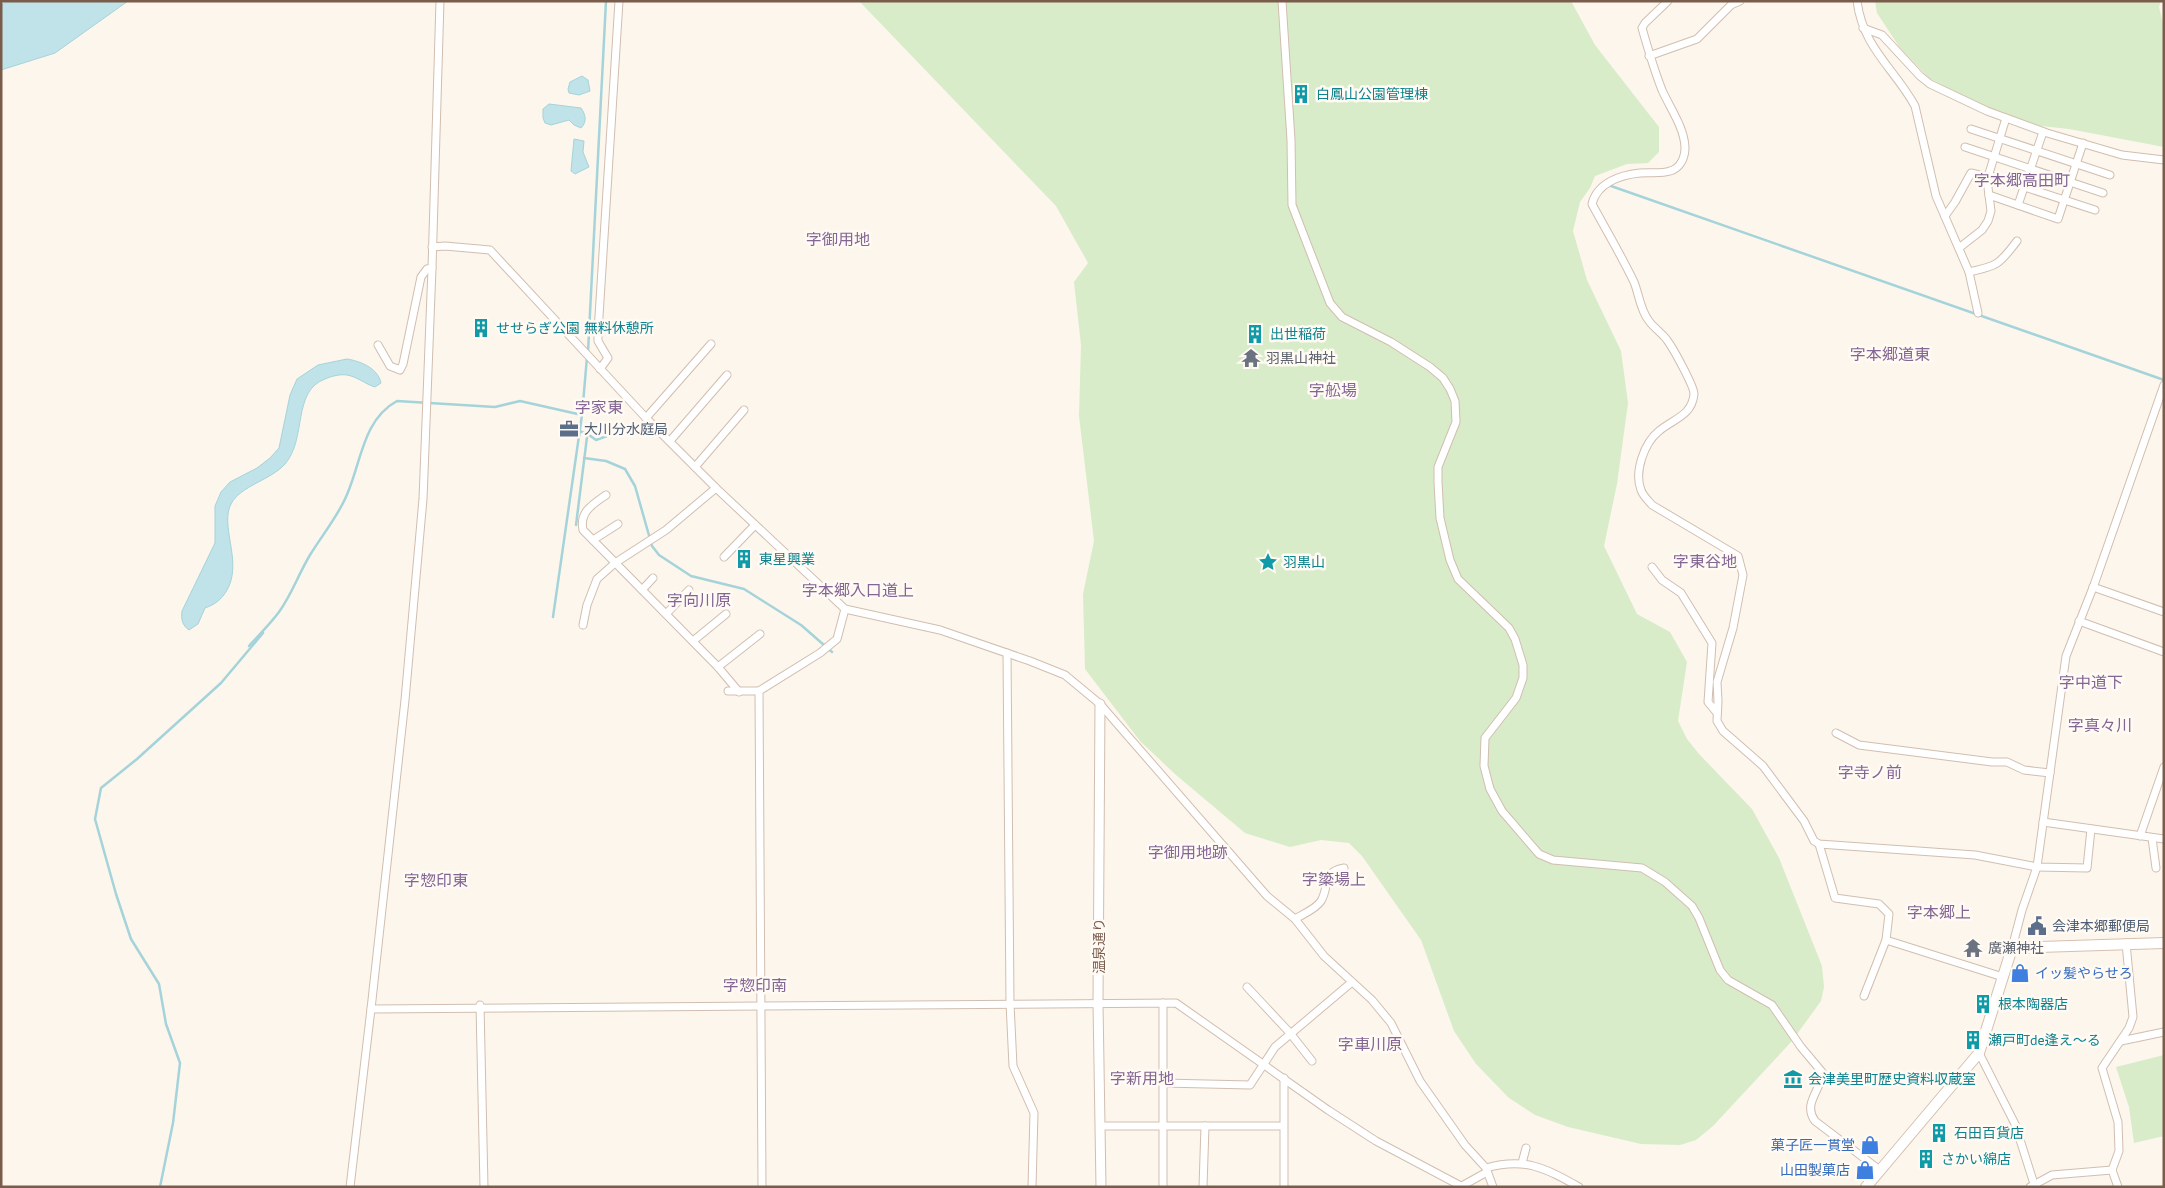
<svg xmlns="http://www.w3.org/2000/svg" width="2165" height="1188" viewBox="0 0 2165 1188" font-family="'PT Sans','Noto Sans JP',sans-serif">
	<rect width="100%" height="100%" fill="#fdf6ec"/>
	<!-- green -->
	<g fill="#d8ecc9">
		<polygon points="859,1 1571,1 1595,45 1659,127 1659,152 1648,163 1627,164 1595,176 1590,188 1580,202 1573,231 1587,280 1621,351 1628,403 1617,484 1604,546 1637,614 1670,632 1687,662 1678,721 1687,739 1699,754 1752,809 1779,858 1822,966 1824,987 1821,1001 1792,1041 1713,1126 1696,1140 1680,1145 1641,1144 1568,1127 1535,1115 1509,1098 1476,1064 1454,1031 1421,940 1362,856 1349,843 1321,840 1290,847 1245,833 1176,775 1140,741 1085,669 1083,594 1094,541 1079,416 1081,345 1074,282 1088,263 1056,206"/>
		<polygon points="1875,1 2161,1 2159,7 2164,28 2164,147 2069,129 2031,125 1975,102 1929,78 1900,48 1877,13"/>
		<polygon points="2164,1055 2164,1136 2134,1143 2129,1107 2116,1067"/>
	</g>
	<!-- water -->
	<g fill="#bfe3e8" stroke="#a5d3da">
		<polygon points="7,1 128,1 55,53 1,70 1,6"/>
		<polygon points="582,76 588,80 590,91 579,95 569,93 568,89 570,82"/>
		<path d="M549 104 581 108C586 115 587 122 581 128L574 125 569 120 551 125 545 123 543 118V109Z"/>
		<polygon points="574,139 584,141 583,152 589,167 575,174 571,171"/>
		<path d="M347 359C360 361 378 368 381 383L375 387C365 384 358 377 347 375 340 374 332 376 325 379 292 391 307 439 285 464 271 480 240 486 231 504 220 525 241 559 229 586 224 597 217 604 205 608L198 624 189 630C182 625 181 619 182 611L215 543V506L221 492 230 482 257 468 270 458 279 448 290 395 297 379 318 365Z"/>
	</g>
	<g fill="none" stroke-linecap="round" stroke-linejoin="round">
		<!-- stream -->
		<g stroke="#a5d3da" stroke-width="2.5">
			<polyline points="1611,186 2164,380"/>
			<polyline points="588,352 606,1"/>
			<polyline points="585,432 596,440 634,426"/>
			<polyline points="584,458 606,461 625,469 635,486 652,546 659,555 691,576 744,589 801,625 832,652"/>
			<polyline points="576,525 587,437 585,433 579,431"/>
			<polyline points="553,617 582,415"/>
			<path d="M249 646C259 635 270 624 279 612 292 594 299 573 310 555 321 537 334 521 343 503 361 470 360 421 397 401L495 407 520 401 582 415 587 357"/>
			<polyline points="160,1187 173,1123 180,1063 166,1024 159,984 131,939 116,894 95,819 101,788 137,759 221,683 263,633"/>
		</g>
		<!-- minor casing -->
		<g stroke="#d1beb0" stroke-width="9">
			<g id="minor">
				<path d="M1282 1 1291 140 1292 205 1330 303 1342 317 1391 342 1430 367 1443 378 1450 389 1455 401 1456 422 1438 467V482L1440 518 1450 560 1458 579 1509 628 1515 639 1523 665V678L1516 698 1485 738 1484 766 1490 789 1502 811 1539 854 1553 860 1642 868 1665 882 1692 906 1699 918 1720 970 1728 980 1772 1005 1801 1047 1822 1072C1822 1090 1802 1103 1815 1121L1881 1171"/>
				<path d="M1668 1 1645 23 1642 28C1648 49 1654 70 1662 90 1670 108 1684 127 1685 147 1685 157 1681 168 1670 171 1661 174 1650 172 1640 173 1620 175 1597 183 1592 204 1606 230 1621 255 1634 282 1639 294 1640 310 1649 321 1654 328 1662 333 1667 340 1673 348 1694 386 1694 394 1692 416 1673 419 1659 431 1644 443 1634 472 1641 490 1643 496 1648 500 1652 505L1738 556 1743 575 1733 628 1717 682 1718 701 1717 721 1723 731 1763 766 1804 821 1814 841 1819 844 1975 855 2037 867 2087 868 2091 829"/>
				<path d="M1857 1C1863 48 1894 68 1915 106L1936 196 1969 272 1978 313"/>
				<polyline points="1863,28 1882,35 1920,76 1930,84 1987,111 2047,133 2122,155 2164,160"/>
				<polyline points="1649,56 1697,39 1731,5 1740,1"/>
				<polyline points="1971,129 2110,175"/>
				<polyline points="1965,147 2103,193"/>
				<polyline points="1988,175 2095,210"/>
				<polyline points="1989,195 2058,219 2083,143"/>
				<polyline points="2018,205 2043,132"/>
				<polyline points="1945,216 1955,202 1971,173 1988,177"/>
				<polyline points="432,247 445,246 490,250 646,418 716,488 845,609 940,630 1030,661 1065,675 1100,704 1267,896 1295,919 1324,956 1372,1000 1391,1023 1420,1081 1465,1145 1486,1168 1493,1187"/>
				<polyline points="1959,248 1982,230 1988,221 1991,211 1987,180 2006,118"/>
				<path d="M1969 272C1997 266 1999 265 2017 241"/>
				<polyline points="378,345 390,366 400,370 403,364 421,277 427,269 432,268"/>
				<polyline points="600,369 608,358 598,341 598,332 619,1"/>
				<polyline points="646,418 711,344"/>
				<polyline points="670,441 727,375"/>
				<polyline points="695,467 744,410"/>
				<path d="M606 495C593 504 579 512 583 530L718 667 739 692"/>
				<polyline points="593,540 618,524"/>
				<polyline points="724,557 755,525"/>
				<polyline points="1652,567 1662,580 1681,593 1712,643 1708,702 1717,713"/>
				<polyline points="2093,587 2164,612"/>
				<polyline points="642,590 653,578"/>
				<polyline points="666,614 689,590"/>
				<polyline points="2079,621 2164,652"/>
				<polyline points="583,625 587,605 597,579 615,563 666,530 716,488"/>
				<polyline points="693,641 726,614"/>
				<polyline points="1007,653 1010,1003 1013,1066 1034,1113 1032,1187"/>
				<polyline points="718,667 760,634"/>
				<polyline points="728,691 759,691"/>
				<polyline points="1836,733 1859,745 1992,762 2007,762 2024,770 2050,773"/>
				<polyline points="2043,822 2164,839"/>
				<polyline points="2140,836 2164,767"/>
				<polyline points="2152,838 2156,868"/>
				<polyline points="1819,844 1835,898 1879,904 1889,914 1886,940 1864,996"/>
				<path d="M1295 919C1303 914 1316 909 1321 901 1330 886 1321 872 1344 868"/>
				<polyline points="1886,940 2003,977"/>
				<polyline points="2012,948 2022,910 2037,867 2066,656 2094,585 2164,385"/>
				<polyline points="1247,987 1290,1033 1312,1061"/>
				<polyline points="1163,1003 1163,1187"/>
				<polyline points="480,1005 484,1187"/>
				<polyline points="371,1009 1176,1003 1328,1110 1376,1141 1461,1186"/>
				<polyline points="2121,1041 2164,1032"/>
				<polyline points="1979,1053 2015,1124 2035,1187"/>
				<polyline points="1163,1083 1250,1085 1275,1047 1352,982"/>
				<polyline points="1101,1126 1283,1126"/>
				<polyline points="1522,1163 1526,1148"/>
				<path d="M1486 1168C1525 1157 1545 1168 1579 1187"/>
				<polyline points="350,1187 371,1009 405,700 423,499 432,268 440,1"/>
				<polyline points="762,1187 759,691 820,653 837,639 845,609"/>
				<polyline points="1203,1187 1205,1126"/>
				<polyline points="1284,1187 1284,1078"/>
				<polyline points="1460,1187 1487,1172"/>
				<polyline points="2030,1187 2052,1175 2112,1170"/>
				<polyline points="2118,1187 2112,1170 2119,1151 2118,1122 2102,1068 2129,1028 2133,1017 2126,943"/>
			</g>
		</g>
		<!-- tertiary casing -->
		<g stroke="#d1beb0" stroke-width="11">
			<polyline id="tertiary" points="1100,704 1098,1003 1101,1187"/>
		</g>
		<!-- secondary casing -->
		<g stroke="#d6c0b0" stroke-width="12">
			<polyline id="secondary" points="1866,1187 1979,1053 2012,948 2164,943"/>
		</g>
		<!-- minor -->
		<use href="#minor" stroke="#fff" stroke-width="7"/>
		<!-- tertiary -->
		<use href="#tertiary" stroke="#fff" stroke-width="9"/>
		<!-- secondary -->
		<use href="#secondary" stroke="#fff" stroke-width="10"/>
	</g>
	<!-- icons -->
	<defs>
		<g id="building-bare" transform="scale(1.5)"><path d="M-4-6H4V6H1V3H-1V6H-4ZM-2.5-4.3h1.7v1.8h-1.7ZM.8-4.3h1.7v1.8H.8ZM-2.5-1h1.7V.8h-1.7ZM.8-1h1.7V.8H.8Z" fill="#0f9aa8" stroke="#fffaf3" stroke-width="2.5" paint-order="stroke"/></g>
		<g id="temple-bare" transform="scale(1.5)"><path d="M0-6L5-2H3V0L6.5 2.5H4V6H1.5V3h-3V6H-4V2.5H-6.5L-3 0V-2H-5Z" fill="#6b7280" stroke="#fffaf3" stroke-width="2.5" paint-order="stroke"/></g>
		<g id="office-bare" transform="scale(1.5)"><path d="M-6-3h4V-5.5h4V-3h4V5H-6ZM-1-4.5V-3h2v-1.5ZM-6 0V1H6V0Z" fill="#5c6f8a" stroke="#fffaf3" stroke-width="2.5" paint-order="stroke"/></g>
		<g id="sight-bare" transform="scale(1.5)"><path d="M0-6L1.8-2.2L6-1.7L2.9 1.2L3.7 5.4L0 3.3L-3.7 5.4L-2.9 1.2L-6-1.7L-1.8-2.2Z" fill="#0f9aa8" stroke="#fffaf3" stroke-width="2.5" paint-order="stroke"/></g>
		<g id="civic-bare" transform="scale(1.5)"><path d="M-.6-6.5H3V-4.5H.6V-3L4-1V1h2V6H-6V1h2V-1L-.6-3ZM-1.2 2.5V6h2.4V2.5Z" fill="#5c6f8a" stroke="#fffaf3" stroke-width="2.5" paint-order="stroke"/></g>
		<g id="shop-bare" transform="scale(1.5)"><path d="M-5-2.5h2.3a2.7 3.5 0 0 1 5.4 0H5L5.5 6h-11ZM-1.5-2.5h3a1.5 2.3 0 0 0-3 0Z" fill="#3f7fe0" stroke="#fffaf3" stroke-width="2.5" paint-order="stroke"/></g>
		<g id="museum-bare" transform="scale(1.5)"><path d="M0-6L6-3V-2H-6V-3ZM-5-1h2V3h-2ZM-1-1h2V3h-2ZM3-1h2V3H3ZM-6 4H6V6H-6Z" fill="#0f9aa8" stroke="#fffaf3" stroke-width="2.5" paint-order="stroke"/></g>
	</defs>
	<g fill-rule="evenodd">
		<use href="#building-bare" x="1301" y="94"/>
		<use href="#building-bare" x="481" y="328"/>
		<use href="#building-bare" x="1255" y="334"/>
		<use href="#temple-bare" x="1251" y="358"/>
		<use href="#office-bare" x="569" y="429"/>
		<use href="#building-bare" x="744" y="559"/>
		<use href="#sight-bare" x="1268" y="562"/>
		<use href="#civic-bare" x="2037" y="926"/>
		<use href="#temple-bare" x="1973" y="948"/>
		<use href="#shop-bare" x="2020" y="973"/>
		<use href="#building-bare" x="1983" y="1004"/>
		<use href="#building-bare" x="1973" y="1040"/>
		<use href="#museum-bare" x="1793" y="1079"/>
		<use href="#building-bare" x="1939" y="1133"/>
		<use href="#shop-bare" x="1870" y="1145"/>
		<use href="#building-bare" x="1926" y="1159"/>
		<use href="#shop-bare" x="1865" y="1170"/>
	</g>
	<g text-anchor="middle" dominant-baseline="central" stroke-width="5" stroke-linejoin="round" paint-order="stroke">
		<!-- culture labels -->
		<g font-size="14" fill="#0d838f" stroke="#fffaf3" text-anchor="start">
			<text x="1316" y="94">白鳳山公園管理棟</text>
			<text x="496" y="328">せせらぎ公園 無料休憩所</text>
			<text x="1270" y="334">出世稲荷</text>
			<text x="759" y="559">東星興業</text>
			<text x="1283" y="562">羽黒山</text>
			<text x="1998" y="1004">根本陶器店</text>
			<text x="1988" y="1040">瀬戸町de逢え〜る</text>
			<text x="1808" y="1079">会津美里町歴史資料収蔵室</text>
			<text x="1954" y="1133">石田百貨店</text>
			<text x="1941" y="1159">さかい綿店</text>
		</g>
		<!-- worship labels -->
		<g font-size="14" fill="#5b616d" stroke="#fffaf3" text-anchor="start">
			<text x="1266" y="358">羽黒山神社</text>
			<text x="1988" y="948">廣瀬神社</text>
		</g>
		<!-- service labels -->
		<g font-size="14" fill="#4e5e75" stroke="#fffaf3" text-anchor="start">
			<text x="584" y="429">大川分水庭局</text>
			<text x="2052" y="926">会津本郷郵便局</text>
		</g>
		<!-- street labels -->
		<g font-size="14" fill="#7a5c4d" stroke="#fffaf3">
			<text transform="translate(1099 946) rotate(-90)">温泉通り</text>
		</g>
		<!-- shop labels -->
		<g font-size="14" fill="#366cbe" stroke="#fffaf3" text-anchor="end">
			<text x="2035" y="973" text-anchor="start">イッ髪やらせろ</text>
			<text x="1855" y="1145">菓子匠一貫堂</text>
			<text x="1850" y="1170">山田製菓店</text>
		</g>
		<!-- quarter labels -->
		<g font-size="16" fill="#846695" stroke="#fffaf3">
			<text x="2022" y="180">字本郷高田町</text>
			<text x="838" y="239">字御用地</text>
			<text x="1890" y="354">字本郷道東</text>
			<text x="1333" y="390">字舩場</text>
			<text x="599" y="407">字家東</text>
			<text x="1705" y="561">字東谷地</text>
			<text x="858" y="590">字本郷入口道上</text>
			<text x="699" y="600">字向川原</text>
			<text x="2091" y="682">字中道下</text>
			<text x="2100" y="725">字真々川</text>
			<text x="1870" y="772">字寺ノ前</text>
			<text x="1188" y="852">字御用地跡</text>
			<text x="1334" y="879">字簗場上</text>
			<text x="436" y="880">字惣印東</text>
			<text x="1939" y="912">字本郷上</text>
			<text x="755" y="985">字惣印南</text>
			<text x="1370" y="1044">字車川原</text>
			<text x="1142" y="1078">字新用地</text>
		</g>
	</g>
	<!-- border -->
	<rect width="2165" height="1188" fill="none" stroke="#7a5c4d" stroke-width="5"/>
</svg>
